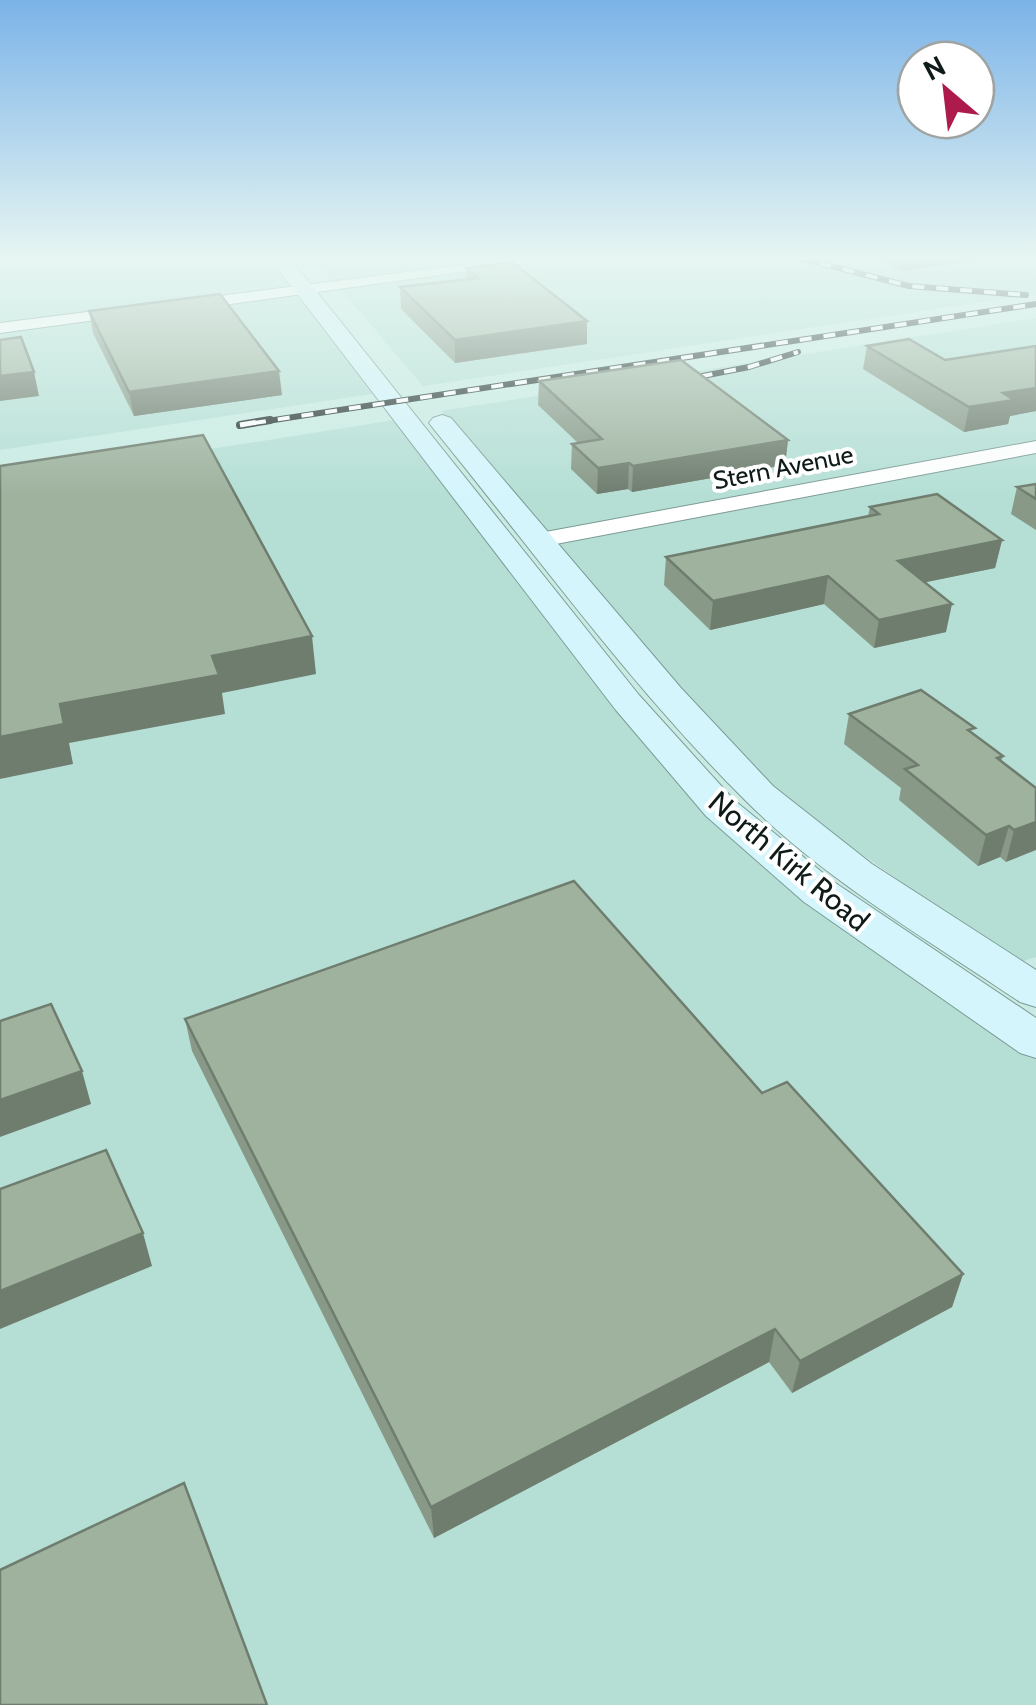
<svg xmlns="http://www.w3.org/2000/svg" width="1036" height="1705" viewBox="0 0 1036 1705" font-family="Cabin,sans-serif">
	<rect width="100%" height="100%" fill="#c9ebe3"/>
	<!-- built -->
	<g fill="#b5dfd5">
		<polygon points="0,257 268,257 372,394 0,450"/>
		<polygon points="313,257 1036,257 1036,294 423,386"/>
		<polygon points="1036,318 1036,957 1017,963 786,801 708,723 441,411"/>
		<polygon points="395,420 655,753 1036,1057 1036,1705 0,1705 0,482"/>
	</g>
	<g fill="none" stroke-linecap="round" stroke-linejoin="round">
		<!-- street casing -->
		<g stroke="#7c9b94" stroke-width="2">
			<g id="street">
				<polygon points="524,257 569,257 188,310 180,305 188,300"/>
				<polygon points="127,307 133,309 133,315 0,333 0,323"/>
				<polygon points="1036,441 1036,453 540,547 529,540 540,533"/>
			</g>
		</g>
		<!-- secondary casing -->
		<g stroke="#7c9b94" stroke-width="2">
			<g id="secondary">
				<polygon points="269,257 289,257 639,695 734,800 834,882 1036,1018 1036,1058 1020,1053 804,902 706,816 615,709"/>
				<path d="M442 415 451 418 681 688 773 786 872 864 1036 970V1007L1020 1002C927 939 825 880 745 800 631 687 535 553 433 428L429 423 433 418Z"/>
			</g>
		</g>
		<!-- street -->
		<use href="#street" fill="#fff" fill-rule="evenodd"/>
		<!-- secondary -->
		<use href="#secondary" fill="#d5f5fd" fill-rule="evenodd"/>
		<!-- rail-far1 casing -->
		<g stroke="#23312f" stroke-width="6">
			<g id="rail-far1">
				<polyline points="796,257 909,286 1026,295"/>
				<polyline points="677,381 749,367 798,352"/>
				<polyline points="254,423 1036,304"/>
			</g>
		</g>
		<!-- rail casing -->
		<g stroke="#23312f" stroke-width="8">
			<polyline id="rail" points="240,425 270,420"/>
		</g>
		<!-- rail-far1 -->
		<use href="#rail-far1" stroke="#fff" stroke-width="4" stroke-dasharray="12" stroke-linecap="butt"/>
		<!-- rail -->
		<use href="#rail" stroke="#fff" stroke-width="5" stroke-dasharray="16" stroke-linecap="butt"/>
	</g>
	<!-- wall -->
	<g fill="#898">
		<polygon points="873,257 999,257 901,271"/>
		<polygon points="466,268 587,344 455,363 401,309 400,287 466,279"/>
		<polygon points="89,311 282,395 134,416 93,333"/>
		<polygon points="867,346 945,360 1036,346 1036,411 1010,416 1008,424 964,432 863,369"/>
		<polygon points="539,381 788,440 785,465 632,492 628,489 597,494 571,469 572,444 578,443 538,405"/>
		<polygon points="1036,484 1036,530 1011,514 1017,487"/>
		<polygon points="870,507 1002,540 995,568 925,582 946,632 874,648 824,604 710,630 664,585 666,557 868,516"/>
		<polygon points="849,714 974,734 1003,756 1001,762 1036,788 1006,862 1000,857 978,866 899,800 901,788 844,744"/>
		<polygon points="185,1019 762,1093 963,1274 952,1307 792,1393 769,1362 434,1538 192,1051"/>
	</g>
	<!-- shaded-wall -->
	<g fill="#6f7d6f">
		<polygon points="903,257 999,257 901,271"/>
		<polygon points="587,321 587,344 455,363 455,340"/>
		<polygon points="279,371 282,395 134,416 129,392"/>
		<polygon points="34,372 39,396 0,401 0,376"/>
		<polygon points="1036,388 1036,411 1010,416 1008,424 964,432 969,407 1003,393"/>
		<polygon points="788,440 785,465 632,492 633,466"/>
		<polygon points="629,463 628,489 597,494 598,468"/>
		<polygon points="1002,540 995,568 893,589 898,561"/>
		<polygon points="828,576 824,604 710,630 713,601"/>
		<polygon points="952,604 946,632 874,648 879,620"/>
		<polygon points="312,636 316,674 222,693 225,714 69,743 73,764 0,779 0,737 60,704 212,656"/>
		<polygon points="1036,822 1036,850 1006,862 1014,830"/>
		<polygon points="1009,826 1000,857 978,866 986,835"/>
		<polygon points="82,1071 91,1104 0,1137 0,1100"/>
		<polygon points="143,1233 152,1266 0,1329 0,1291"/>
		<polygon points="963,1274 952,1307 792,1393 800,1361"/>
		<polygon points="775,1329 769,1362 434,1538 431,1507"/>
	</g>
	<!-- building -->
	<g fill="#9eb29e" stroke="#6f7d6f" stroke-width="2.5">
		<polygon points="512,262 587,321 455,340 400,287 478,278 466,268"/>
		<polygon points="220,294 279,371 129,392 89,311"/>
		<polygon points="21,337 34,372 0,376 0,340"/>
		<polygon points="909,339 945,360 1036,346 1036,388 1003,393 1014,400 969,407 867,346"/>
		<polygon points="681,360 788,440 633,466 629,463 598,468 572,444 602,439 539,381"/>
		<polygon points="203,435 312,636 212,656 219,675 60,704 64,724 0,737 0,466"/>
		<polygon points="1036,484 1036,499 1017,487"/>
		<polygon points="937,494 1002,540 898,561 952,604 879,620 828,576 713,601 666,557 879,514 870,507"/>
		<polygon points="921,690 975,728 968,730 1003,756 997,758 1036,788 1036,822 1014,830 1009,826 986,835 905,769 918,765 849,714"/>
		<polygon points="574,881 762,1093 787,1082 963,1274 800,1361 775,1329 431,1507 185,1019"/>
		<polygon points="51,1004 82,1071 0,1100 0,1021"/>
		<polygon points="106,1150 143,1233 0,1291 0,1189"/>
		<polygon points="184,1483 267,1705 0,1705 0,1570"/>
	</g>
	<!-- sky -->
	<linearGradient id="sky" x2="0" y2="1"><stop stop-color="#7bb3e8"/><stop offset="0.52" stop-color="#e7f6f2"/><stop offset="1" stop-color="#e7f6f2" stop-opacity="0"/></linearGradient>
	<rect width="1036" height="496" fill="url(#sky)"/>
	<g text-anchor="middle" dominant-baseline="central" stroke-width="8" stroke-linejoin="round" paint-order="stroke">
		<!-- far-street labels -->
		<g font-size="25" fill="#0f1b19" stroke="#fff">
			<text transform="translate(783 467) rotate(-11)">Stern Avenue</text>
		</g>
		<!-- street labels -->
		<g font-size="30" fill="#0f1b19" stroke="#fff">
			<text transform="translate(789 861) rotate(40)">North Kirk Road</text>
		</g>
	</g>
	<!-- north arrow -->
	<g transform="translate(946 90) rotate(332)"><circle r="48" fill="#ffffff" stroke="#9fa4a3" stroke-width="2.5"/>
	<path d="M0-8L18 38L0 25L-18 38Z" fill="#ad1b4d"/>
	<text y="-15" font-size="28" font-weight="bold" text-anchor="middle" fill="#0f1b19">N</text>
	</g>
</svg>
